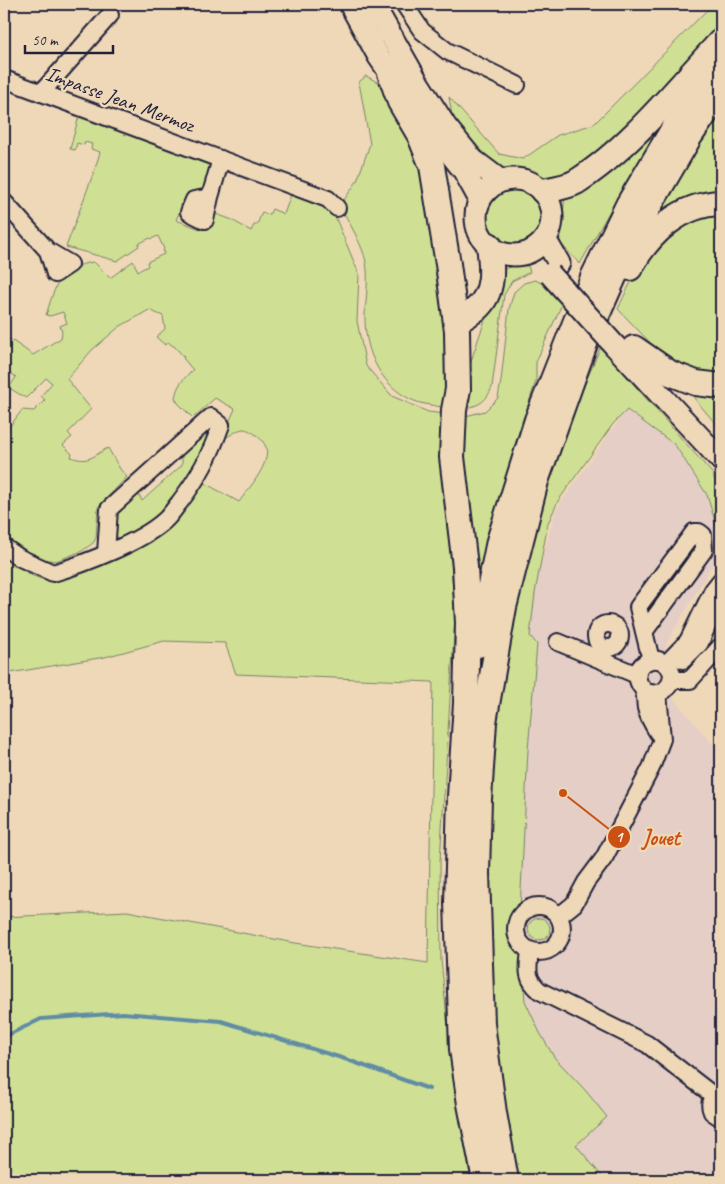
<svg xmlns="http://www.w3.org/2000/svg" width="725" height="1184" viewBox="0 0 725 1184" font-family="Caveat,sans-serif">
	<rect width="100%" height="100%" fill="#efd8b8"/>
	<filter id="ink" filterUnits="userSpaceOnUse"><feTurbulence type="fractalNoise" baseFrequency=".02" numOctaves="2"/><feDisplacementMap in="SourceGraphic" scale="10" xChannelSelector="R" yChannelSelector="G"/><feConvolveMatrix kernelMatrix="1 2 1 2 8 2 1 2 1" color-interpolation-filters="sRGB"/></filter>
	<g filter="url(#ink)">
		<!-- built -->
		<polygon fill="#e4cec6" points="626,410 675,445 707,495 721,542 721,550 666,644 667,691 721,754 721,1180 601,1180 573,1145 515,1018 511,968 522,628 556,510"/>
		<!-- green -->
		<g fill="#cfe094" stroke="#788168">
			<polygon points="713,4 721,4 721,23 638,119 560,183 492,167 453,122 449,97 499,154 523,159 558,135 594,124"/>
			<path d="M366 76 381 84 420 154 445 292 447 408C438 406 429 405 420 403 382 391 364 352 365 315 366 298 369 279 366 262 363 246 348 220 340 206L357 181 370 144 359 82Z"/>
			<polygon points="721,111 721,197 648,234 655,213 664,204"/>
			<path d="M79 116 207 160 212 167 203 195 188 192 176 220 203 230 210 212 230 219 251 231 254 225H257L262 212 269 215 272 209 284 214 292 192 328 204 334 214 359 274 357 321 366 366 392 396 428 412 445 414 442 442 455 618 440 861 441 960 453 1076 471 1180H4V917L127 911 295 943 428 963 433 682 236 674 225 643 164 641 105 657 4 674V558L31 575 44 580 61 579 113 558 201 481 239 502C248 489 271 464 266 447 264 442 260 438 256 435 241 423 238 432 225 438L223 435 235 409 215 398 193 418 178 403 175 398C177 385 183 379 193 370L183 358 184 357 174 346H173L168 342 165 345 156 337 165 329 163 316 149 310 119 327 92 350 67 379 91 409 68 433 72 437 63 445 72 454 71 457C90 464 93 455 108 448L120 469 127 477 98 507 96 538 93 543 82 551 56 561 42 559 4 539V434L22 410 34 411 45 400 41 396 52 383 46 378 26 398 9 388 16 377 4 369V335L33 355 61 338 62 332 60 326 67 323 63 312 50 316 46 315C56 284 59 267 94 262L110 278 133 261 138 271 148 266 147 262 164 254 163 250 164 249 158 236 151 239 150 238 138 244 139 246 117 261 66 247 95 169 100 152 91 149 92 144 85 142 84 145 77 143 75 150 70 149Z"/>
			<polygon points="652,131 655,138 621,191 580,264 560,243 565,195"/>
			<circle cx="514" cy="217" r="28"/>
			<path d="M705 213H721V377L687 370 659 352 618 309C632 279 648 245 676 226 684 220 696 217 705 213Z"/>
			<path d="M515 265 528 266 530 272 512 281 504 295 492 387C486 403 477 407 460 408 468 358 488 317 502 270Z"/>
			<polygon points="535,280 546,285 562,304 536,362 536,381 518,435 496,511 475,599 458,418 485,411 498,398 501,381 509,309 514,292 524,283"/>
			<path d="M601 346 628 378 712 473 721 496V542L707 495 675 445 627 410 613 424 558 501 548 523 535 593 530 636 537 644 528 750 520 910 513 924 514 939 521 948 525 1001 540 1033 554 1057 585 1090 607 1117 576 1145 605 1180H519C479 1004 476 813 507 635 512 607 522 579 529 552 536 524 541 495 550 469 566 427 584 386 601 346Z"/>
			<polygon points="699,391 721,393 721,430 694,398"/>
			<path d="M204 431 207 434V439C194 467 180 498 156 518 146 526 133 532 122 539H117L112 534 115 513 138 493 142 501 182 465V451Z"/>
			<circle cx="539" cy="929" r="11"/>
		</g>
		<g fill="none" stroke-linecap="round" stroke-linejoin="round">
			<!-- stream -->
			<polyline stroke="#608ca4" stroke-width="4" points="4,1037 41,1019 123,1013 221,1021 345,1059 429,1089"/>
			<!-- minor casing -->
			<g stroke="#22223b" stroke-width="20">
				<g id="minor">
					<polyline points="404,4 422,31 447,51 517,85"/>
					<polyline points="4,79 328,199 337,208"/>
					<polyline points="41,93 110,15"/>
					<polyline points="210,197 205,220 189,212 194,200 210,197 221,159"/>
					<polyline points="4,202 48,251 70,264 55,274 48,251"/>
					<path d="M4 547 20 558 53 573C84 564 141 542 164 521 170 516 174 509 179 503 199 477 210 456 221 425L211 417 109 509 106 553"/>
					<circle cx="608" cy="636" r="12"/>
					<polyline points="644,632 704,550 703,535 699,532 694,532 638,607 651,660"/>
					<polyline points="558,642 637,675"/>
					<polyline points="683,660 700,643 714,610"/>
					<polyline points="666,664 688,641 713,590 721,580"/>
					<polyline points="671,680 690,680 721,646"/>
					<path d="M643 690C666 704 683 672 663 662 658 659 653 659 648 661 639 665 635 674 639 683 640 686 642 687 643 689 646 695 645 703 646 708 648 717 653 725 658 733"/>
					<circle cx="539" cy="929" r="23"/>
					<polyline points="559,916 574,904 586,882 604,858 651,768 662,739 658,693"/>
					<path d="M530 951C528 969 525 978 540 991L647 1044 714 1096"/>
					<path d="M721 1093C711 1095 708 1103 712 1112L721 1118"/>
				</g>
			</g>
			<!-- major casing -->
			<g stroke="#22223b" stroke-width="25">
				<g id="major">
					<polyline points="350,4 379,57 412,105 464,171 480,200"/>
					<polyline points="373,4 418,83 446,127 473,160 501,181"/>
					<circle cx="514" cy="217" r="38"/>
					<polyline points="545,239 559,263"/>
					<polyline points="615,346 721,460"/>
				</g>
			</g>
			<!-- highway casing -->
			<g stroke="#22223b" stroke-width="28">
				<g id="highway">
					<polyline points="390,73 400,102 420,136 432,166 448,264 457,331 458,389 454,410 452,457 465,566 468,623 466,703 460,796 457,903 462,1049 470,1104 485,1180"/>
					<path d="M543 191C553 189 567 187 576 182 630 148 678 87 721 41"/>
					<path d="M630 268C649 234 680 204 721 203"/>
					<path d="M456 322C463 318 470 314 476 309 495 293 492 267 489 245"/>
					<polyline points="634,348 670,373 696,383 721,386"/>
					<polyline points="478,645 499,541 537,420 594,275 628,205 681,116 721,60"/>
					<polyline points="506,1180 494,1113 482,1024 477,873 479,799 484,722 504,607 536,481 587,338 633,234 690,136 721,91"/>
				</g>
			</g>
			<!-- minor -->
			<use href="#minor" stroke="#efd8b8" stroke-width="16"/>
			<!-- major -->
			<use href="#major" stroke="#efd8b8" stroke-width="21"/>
			<!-- highway -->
			<use href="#highway" stroke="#efd8b8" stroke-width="24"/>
			<!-- major-bridge casing -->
			<g stroke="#22223b" stroke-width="25" stroke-linecap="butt">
				<polyline id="major-bridge" points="550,274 615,346"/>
			</g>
			<!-- major-bridge -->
			<use href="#major-bridge" stroke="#efd8b8" stroke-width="21"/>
		</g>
	</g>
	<g text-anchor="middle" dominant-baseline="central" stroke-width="5" stroke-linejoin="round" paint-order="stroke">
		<!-- street labels -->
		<g font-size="21" fill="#22223b" stroke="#efd8b8">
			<text transform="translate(120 99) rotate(20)">Impasse Jean Mermoz</text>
		</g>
	</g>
	<!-- callouts -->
	<path fill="none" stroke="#ca5113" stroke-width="2" d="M563 793L619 837"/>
	<g fill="#ca5113" stroke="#efd8b8" stroke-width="2">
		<circle cx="563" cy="793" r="5"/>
		<circle cx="619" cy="837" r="12"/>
	</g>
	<g font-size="15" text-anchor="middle" font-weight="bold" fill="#fff">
		<text x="619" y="842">1</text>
	</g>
	<g font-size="22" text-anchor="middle" font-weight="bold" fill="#ca5113" stroke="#efd8b8" stroke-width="5" stroke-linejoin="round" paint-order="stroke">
		<text x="661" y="845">Jouet</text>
	</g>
	<!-- margin -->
	<rect width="725" height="1184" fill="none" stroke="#efd8b8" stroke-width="20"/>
	<rect x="10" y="10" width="705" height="1164" fill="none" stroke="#22223b" stroke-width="2" filter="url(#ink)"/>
	<!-- scale -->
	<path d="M25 45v8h88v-8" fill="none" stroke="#22223b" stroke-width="2.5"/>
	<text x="32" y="45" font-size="15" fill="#22223b" stroke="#efd8b8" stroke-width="4" paint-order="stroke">50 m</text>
</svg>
